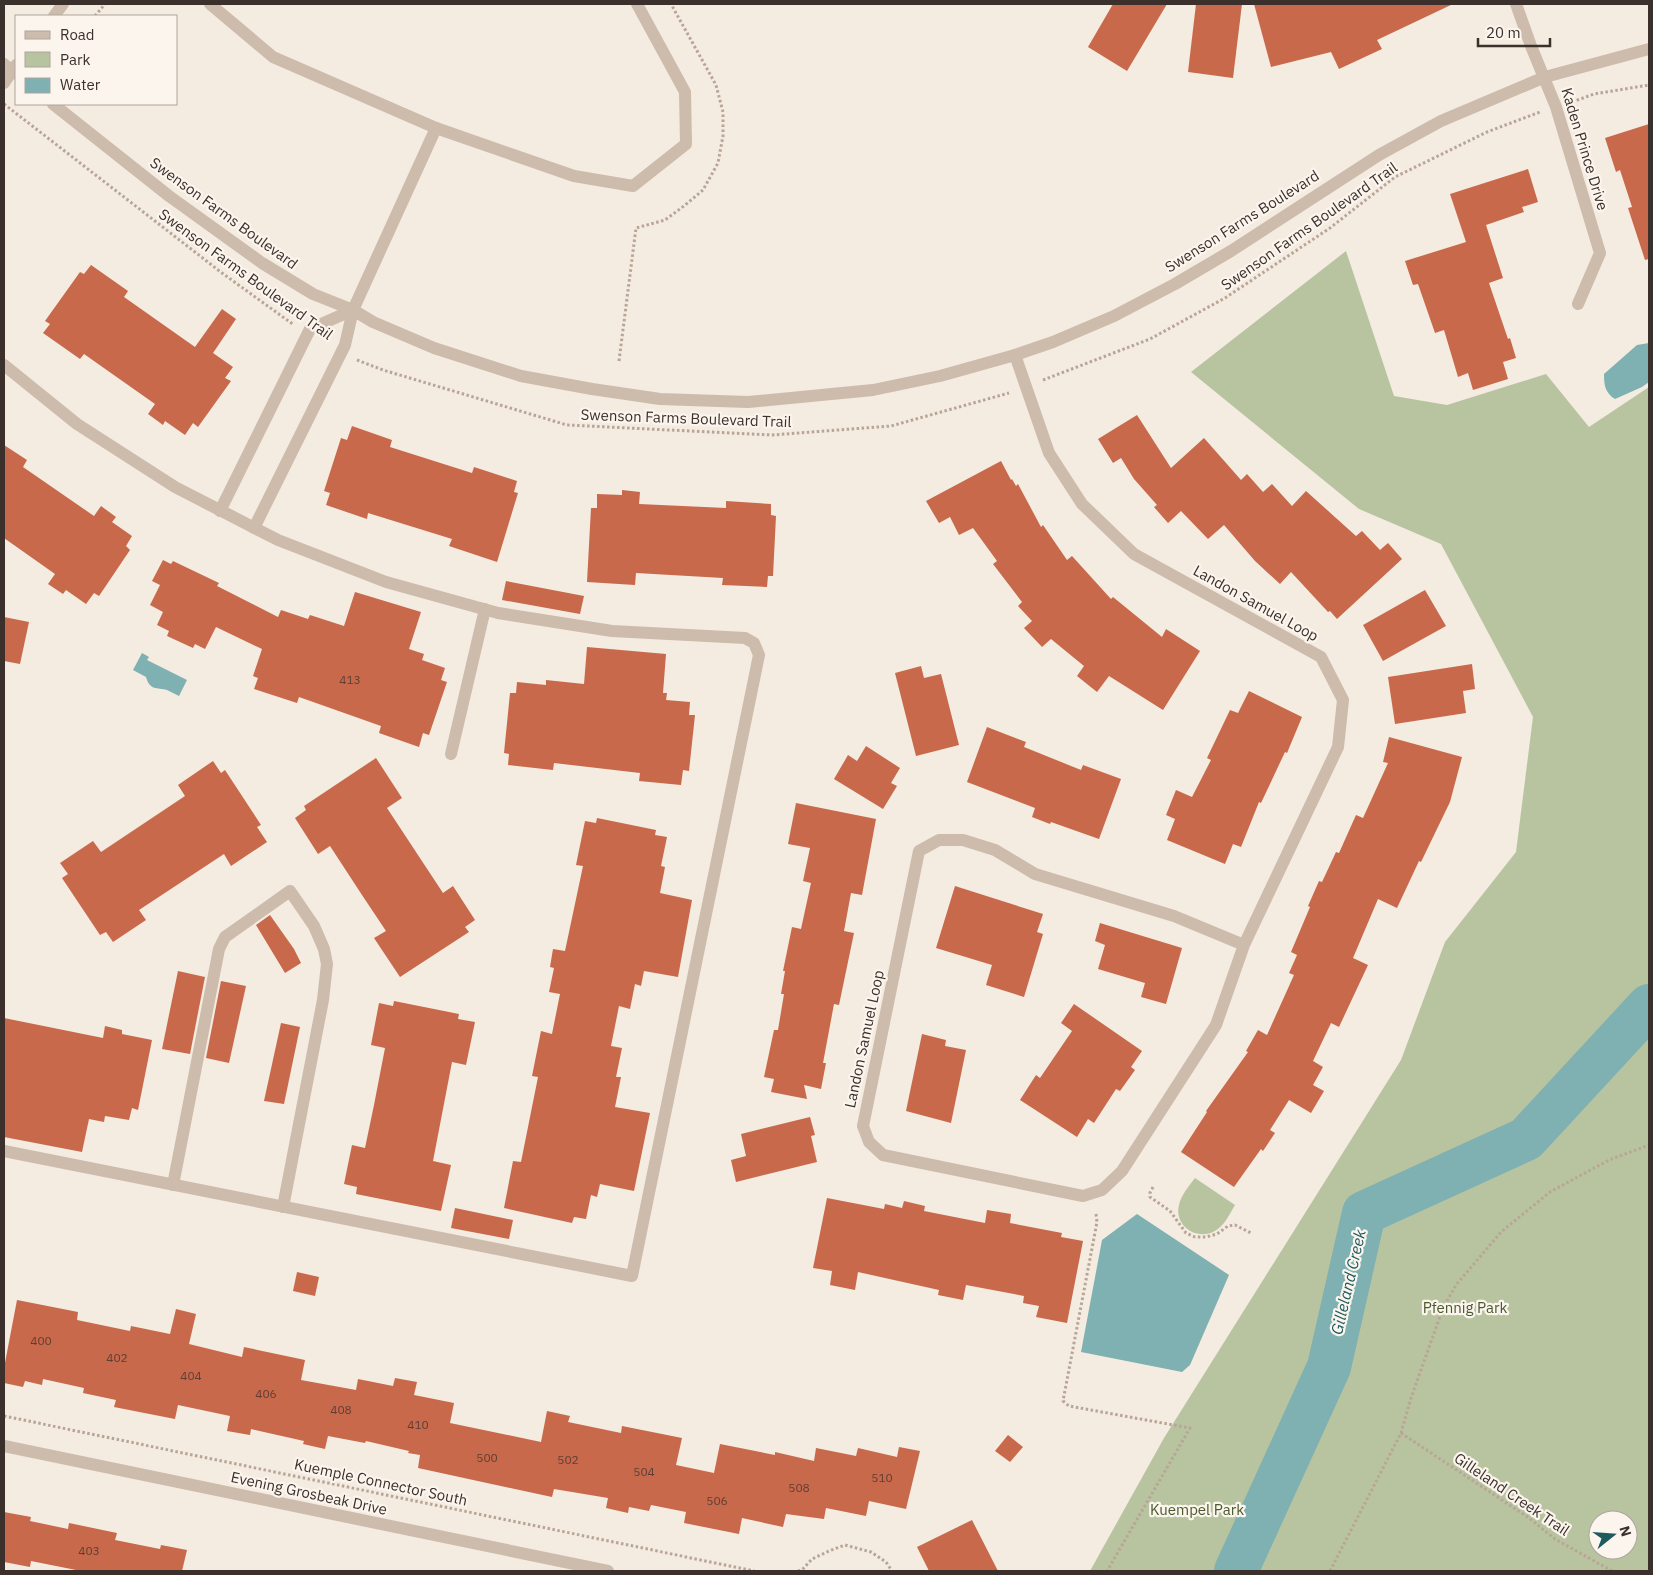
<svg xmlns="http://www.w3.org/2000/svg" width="1653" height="1575" viewBox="0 0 1653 1575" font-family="'IBM Plex Sans',sans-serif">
	<rect width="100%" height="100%" fill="#f4ebe1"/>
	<!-- green -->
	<g fill="#b8c4a0" fill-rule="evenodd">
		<path d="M1346 251 1394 396 1447 405 1546 374 1589 427 1649 387V1571H1090L1164 1438 1401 1060 1445 942 1516 852 1533 717 1441 544 1359 509 1191 372ZM1598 1520H1628V1550H1598Z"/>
		<path d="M1195 1178 1235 1205C1229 1215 1224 1227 1213 1232 1195 1240 1174 1225 1179 1205 1181 1195 1189 1186 1195 1178Z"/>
	</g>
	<!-- water -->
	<g fill="#7fb0b2">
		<path d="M1649 343V382L1642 387 1615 399C1605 393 1604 385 1604 374L1637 345Z"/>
		<path d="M142 653 149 657 147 660 187 680 179 696C175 694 171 692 167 690 157 687 150 691 146 677L133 670Z"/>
		<polygon points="1137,1214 1229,1275 1190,1365 1182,1372 1081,1352 1102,1240"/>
	</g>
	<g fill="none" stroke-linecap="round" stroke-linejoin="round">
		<!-- river -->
		<polyline stroke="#7fb0b2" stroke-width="44" points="1236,1571 1329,1367 1364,1213 1526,1139 1649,1006"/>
	</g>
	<!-- building -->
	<g fill="#c8694b">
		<polygon points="1113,4 1167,4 1127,71 1088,47"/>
		<polygon points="1196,4 1242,4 1233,78 1188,72"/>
		<polygon points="1254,4 1453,4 1377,40 1382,49 1339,69 1331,52 1271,67"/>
		<polygon points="1649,124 1649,259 1645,260 1628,208 1632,207 1620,170 1616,172 1605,138"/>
		<polygon points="1528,169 1538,202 1522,207 1524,212 1486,225 1503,278 1489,283 1508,339 1510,338 1516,358 1503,362 1508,379 1473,390 1468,373 1458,377 1444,330 1435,333 1418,284 1413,285 1405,261 1466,242 1450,194"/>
		<polygon points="91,265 128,291 124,297 195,347 222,309 236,319 213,353 233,367 225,378 231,381 198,427 193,423 185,435 165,421 163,425 148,414 155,404 84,354 80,359 43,333 50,324 45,321 80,272 84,274"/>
		<polygon points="1137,415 1171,468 1204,438 1241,480 1247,474 1263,492 1272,484 1292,506 1306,491 1356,536 1362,531 1380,550 1388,543 1402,559 1337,619 1330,611 1328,612 1291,572 1280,584 1255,561 1224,525 1208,539 1181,511 1168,523 1154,507 1157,505 1134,479 1121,458 1113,463 1098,439"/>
		<polygon points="352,426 392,440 390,447 472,473 474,467 517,481 514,492 518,493 497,562 449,546 452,539 368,513 367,519 326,505 330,493 324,491 341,438 347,440"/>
		<polygon points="4,445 27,460 23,467 94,516 101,506 116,517 112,522 132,536 126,546 130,550 99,596 94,593 86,604 66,590 63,594 48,584 55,574 4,538"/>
		<polygon points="1001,461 1011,480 1012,479 1016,486 1018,484 1041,527 1043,525 1067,560 1072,556 1111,599 1113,597 1162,637 1166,629 1200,651 1163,710 1109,676 1097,692 1077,676 1084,666 1051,639 1042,647 1024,628 1032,621 1018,606 1022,602 993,564 997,561 973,528 959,535 950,517 939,523 926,501"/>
		<polygon points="622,490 640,492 639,504 726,508 726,501 771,504 771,515 776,516 773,576 768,576 767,587 722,585 723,578 636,573 635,585 587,582 591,508 597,508 597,494 622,495"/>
		<polygon points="163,560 171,564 173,561 219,583 217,586 278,617 281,610 308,619 310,615 344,626 355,592 421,612 409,649 424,654 422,660 445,668 441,680 447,682 429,735 423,733 419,747 379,733 381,726 299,697 297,703 254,689 258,678 253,676 262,649 216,627 205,649 195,644 193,648 167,636 169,631 157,625 163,612 150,605 160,585 152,581"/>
		<polygon points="506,581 584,596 580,614 502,600"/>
		<polygon points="1425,590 1446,626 1383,661 1363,625"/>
		<polygon points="4,617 29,622 20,664 4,661"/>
		<polygon points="587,647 666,654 663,693 667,693 666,700 690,702 689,715 695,715 689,771 683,770 681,785 639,781 640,773 554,763 553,770 508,765 509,754 504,753 510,693 516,693 517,682 546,685 546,680 584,684"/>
		<polygon points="1472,664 1475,689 1463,691 1466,713 1395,724 1388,677"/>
		<polygon points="921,666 924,678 941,674 959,745 916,756 895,673"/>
		<polygon points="1249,691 1302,717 1287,753 1285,752 1261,803 1259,802 1241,847 1233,844 1225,864 1167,840 1175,819 1166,815 1176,790 1192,797 1211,760 1207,758 1230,710 1238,713"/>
		<polygon points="987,727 1026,742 1024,747 1081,770 1083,765 1121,779 1099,839 1051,822 1050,824 1032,817 1035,808 967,782"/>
		<polygon points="1389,737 1462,757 1450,802 1421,862 1419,861 1397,908 1378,899 1353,958 1368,965 1339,1027 1331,1023 1313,1061 1323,1067 1313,1085 1324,1091 1311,1113 1289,1100 1270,1130 1275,1133 1263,1151 1261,1149 1234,1187 1181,1152 1207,1112 1206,1111 1248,1052 1246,1051 1258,1030 1267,1035 1294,975 1289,973 1297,955 1291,952 1310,907 1308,906 1319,881 1322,882 1336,852 1339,853 1356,815 1363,818 1388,763 1383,762"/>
		<polygon points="866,746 900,768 891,783 897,786 883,809 834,779 848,755 857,761"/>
		<polygon points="376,758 402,798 387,808 443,893 453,886 475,920 465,927 469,932 400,977 374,938 386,931 362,895 330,846 318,854 295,818 306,810 304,806"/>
		<polygon points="213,761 221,773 225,770 261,825 257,827 267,842 231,866 224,854 139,910 146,920 113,942 106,932 100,935 62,878 68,874 60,863 93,841 101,852 185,796 178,785"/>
		<polygon points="796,803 876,819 862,895 851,893 844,931 854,933 839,1005 834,1004 823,1063 826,1063 821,1089 804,1085 807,1099 771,1092 774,1079 764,1077 774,1030 778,1030 784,994 781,994 785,971 783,971 792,927 801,929 811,883 803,881 810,848 788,844"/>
		<polygon points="597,818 656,830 655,835 667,837 661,866 665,867 660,893 692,900 678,977 644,971 641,986 635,984 630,1009 619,1006 611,1046 622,1048 616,1077 621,1077 615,1107 650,1113 634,1191 600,1184 597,1197 591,1195 586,1219 574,1217 572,1223 504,1208 513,1161 521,1162 538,1077 532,1076 541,1031 552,1034 560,994 549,992 554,968 550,967 553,949 565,951 583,866 576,865 585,821 596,823"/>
		<polygon points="955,886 1043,914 1037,932 1043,934 1024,997 986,985 992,965 936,948"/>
		<polygon points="270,915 294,949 301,963 285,973 256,925"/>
		<polygon points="1100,923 1182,948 1166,1004 1141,997 1145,983 1098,969 1105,945 1095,941"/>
		<polygon points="178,971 205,977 190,1054 162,1049"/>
		<polygon points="221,981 246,986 229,1063 206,1058"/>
		<polygon points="394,1001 459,1014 458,1019 475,1022 466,1065 452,1062 433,1161 451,1165 441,1211 356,1194 357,1187 344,1184 352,1145 365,1148 374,1105 385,1048 371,1045 379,1003 393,1006"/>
		<polygon points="1074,1004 1142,1051 1131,1067 1135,1070 1120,1091 1116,1089 1094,1123 1088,1119 1077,1137 1020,1100 1036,1075 1040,1078 1072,1031 1061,1023"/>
		<polygon points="4,1018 103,1038 105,1026 122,1030 122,1034 152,1040 138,1110 132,1108 129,1120 105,1116 104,1122 89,1119 82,1152 4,1137"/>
		<polygon points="281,1023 300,1027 284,1104 264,1101"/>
		<polygon points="922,1034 946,1040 945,1046 966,1050 951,1123 906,1111"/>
		<polygon points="810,1117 815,1135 811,1136 817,1162 736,1182 731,1160 746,1156 741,1134"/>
		<polygon points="827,1198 884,1209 885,1204 902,1208 904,1201 925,1206 924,1211 985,1223 987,1210 1011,1214 1010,1223 1062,1233 1061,1237 1083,1241 1067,1323 1036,1317 1039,1306 1023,1303 1024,1296 966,1285 963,1300 938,1295 939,1290 858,1272 855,1290 830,1285 832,1271 813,1268"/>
		<polygon points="455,1208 513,1220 509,1239 451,1228"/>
		<polygon points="297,1272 319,1277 315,1296 293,1291"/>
		<polygon points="17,1300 78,1312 77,1320 130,1331 131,1326 170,1334 176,1309 196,1314 189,1344 242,1357 244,1347 305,1360 301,1380 356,1390 358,1379 393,1386 395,1378 417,1382 414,1395 454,1403 450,1423 541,1442 547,1411 570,1416 568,1422 621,1433 622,1426 682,1438 676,1465 714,1473 720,1444 775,1455 775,1452 814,1461 816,1448 856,1456 858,1448 897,1457 899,1447 920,1451 906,1509 869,1501 866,1516 826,1508 824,1519 786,1514 783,1527 742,1518 739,1534 684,1523 686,1512 651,1505 649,1511 629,1507 628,1513 606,1508 608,1498 554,1489 552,1497 418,1468 420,1455 408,1453 409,1451 366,1441 365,1443 328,1436 325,1449 303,1444 304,1441 251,1429 250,1435 227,1431 230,1416 178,1405 175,1419 114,1407 116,1400 83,1393 84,1388 43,1379 42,1385 25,1381 23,1387 4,1383 4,1368"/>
		<polygon points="1008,1435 1023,1447 1010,1462 995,1451"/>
		<polygon points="4,1512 31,1517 30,1521 68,1529 69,1523 117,1533 115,1540 160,1549 161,1545 187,1550 182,1571 81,1571 31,1561 30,1567 4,1562"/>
		<polygon points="972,1520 998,1571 929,1571 917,1547"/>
	</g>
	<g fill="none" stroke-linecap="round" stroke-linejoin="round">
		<!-- path -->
		<g stroke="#b9a596" stroke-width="3" stroke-dasharray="2.5 2.5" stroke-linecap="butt">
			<polyline points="95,16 105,4"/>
			<polyline points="1572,102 1594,94 1649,85"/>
			<polyline points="4,104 222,273 294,325"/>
			<polyline points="357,360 383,370 567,425 772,435 891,426 1009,393"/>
			<polyline points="619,361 636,228 665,220 684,206 703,190 718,163 723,136 723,112 716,85 671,4"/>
			<polyline points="1043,380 1150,339 1225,298 1330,228 1395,177 1487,132 1540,112"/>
			<polyline points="1153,1187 1150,1193 1150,1197 1170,1211 1186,1233 1195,1237 1206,1237 1217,1234 1228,1226 1235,1225 1251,1233"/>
			<polyline points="1096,1214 1097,1222 1063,1401 1069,1406 1190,1428 1107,1571"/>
			<polyline points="4,1416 754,1571"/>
			<polyline points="1401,1433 1529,1518 1555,1539 1612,1571"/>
			<polyline points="798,1571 802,1570 812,1559 829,1551 845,1545 871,1552 886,1562 892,1571"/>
			<polyline points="1330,1571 1401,1433 1411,1398 1443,1308 1456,1285 1501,1232 1550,1192 1609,1160 1649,1145"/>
		</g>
		<!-- service -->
		<g stroke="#cdbbac" stroke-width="12">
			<polyline points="210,4 273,57 436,128 574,176 633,186 686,144 685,92 637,4"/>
			<polyline points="54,16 63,4"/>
			<polyline points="4,83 16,65"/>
			<polyline points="4,365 77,424 175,487 278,540 386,582 498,613 612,631 745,638 754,643 759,655 632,1276 4,1151"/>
			<polyline points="220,511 310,329 353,310"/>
			<polyline points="254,528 345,345 353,310 436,128"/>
			<polyline points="451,754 485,609"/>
			<polyline points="173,1185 219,949 225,937 290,891 314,926 324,949 327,964 323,1000 283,1207"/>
		</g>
		<!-- minor -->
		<g stroke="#cdbbac" stroke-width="12">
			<polyline points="1516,4 1531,46 1556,107 1600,253 1578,304"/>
			<polyline points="1015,355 1049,453 1082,504 1134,554 1321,657 1343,700 1338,747 1244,945 1216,1025 1122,1171 1102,1190 1083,1196 883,1155 869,1142 863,1126 919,851 939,840 963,840 995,850 1035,874 1174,916 1244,945"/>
			<polyline points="4,1446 608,1571"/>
		</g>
		<!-- tertiary -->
		<g stroke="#cdbbac" stroke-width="12">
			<polyline points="4,64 16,74"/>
			<polyline points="53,104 169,196 262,263 313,294 353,310 373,322 434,348 521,376 592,389 660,399 748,402 873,390 940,376 1015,355 1053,342 1114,316 1175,284 1231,251 1379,155 1441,121 1545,77 1649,49"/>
		</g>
	</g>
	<g text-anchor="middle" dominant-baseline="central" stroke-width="4.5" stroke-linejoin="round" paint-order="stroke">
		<!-- number labels -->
		<g font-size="12" fill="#5e3e33">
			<text x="350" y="679">413</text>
			<text x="41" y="1340">400</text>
			<text x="117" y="1357">402</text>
			<text x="191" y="1375">404</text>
			<text x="266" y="1393">406</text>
			<text x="341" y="1409">408</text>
			<text x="418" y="1424">410</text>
			<text x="487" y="1457">500</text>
			<text x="568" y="1459">502</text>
			<text x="644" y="1471">504</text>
			<text x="882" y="1477">510</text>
			<text x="799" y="1487">508</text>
			<text x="717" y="1500">506</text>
			<text x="89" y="1550">403</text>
		</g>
		<!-- street labels -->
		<g font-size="15" fill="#3b302b" stroke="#fbf5ee">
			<text transform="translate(1585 149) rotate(73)">Kaden Prince Drive</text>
			<text transform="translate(224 213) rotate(36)">Swenson Farms Boulevard</text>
			<text transform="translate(1242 221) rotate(-32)">Swenson Farms Boulevard</text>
			<text transform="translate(1309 226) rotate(-35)">Swenson Farms Boulevard Trail</text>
			<text transform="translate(246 274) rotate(36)">Swenson Farms Boulevard Trail</text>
			<text transform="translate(686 418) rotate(2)">Swenson Farms Boulevard Trail</text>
			<text transform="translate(1256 603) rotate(29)">Landon Samuel Loop</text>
			<text transform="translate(864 1039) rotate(-78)">Landon Samuel Loop</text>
			<text transform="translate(381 1482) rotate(12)">Kuemple Connector South</text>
			<text transform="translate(309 1493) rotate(12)">Evening Grosbeak Drive</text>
			<text transform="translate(1512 1494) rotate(34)">Gilleland Creek Trail</text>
		</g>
		<!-- park labels -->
		<g font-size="15" fill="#4a5a2e" stroke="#fbf5ee">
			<text x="1465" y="1307">Pfennig Park</text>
			<text x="1197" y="1509">Kuempel Park</text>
		</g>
		<!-- water labels -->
		<g font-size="16" font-style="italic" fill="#1f5a5e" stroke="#fbf5ee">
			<text transform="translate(1348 1282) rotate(-77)">Gilleland Creek</text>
		</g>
	</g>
	<!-- border -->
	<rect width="1653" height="1575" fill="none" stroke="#3b302b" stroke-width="10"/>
	<!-- legend -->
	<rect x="15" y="15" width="162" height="90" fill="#fbf5ee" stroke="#aea6a0"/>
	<rect x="25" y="31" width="25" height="8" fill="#cdbbac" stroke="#aea6a0"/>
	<text x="60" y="40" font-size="15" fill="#3b302b">Road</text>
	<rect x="25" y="52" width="25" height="15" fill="#b8c4a0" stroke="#aea6a0"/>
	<text x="60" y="65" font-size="15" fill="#3b302b">Park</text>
	<rect x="25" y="78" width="25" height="15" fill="#7fb0b2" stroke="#aea6a0"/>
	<text x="60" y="90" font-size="15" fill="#3b302b">Water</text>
	<!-- north arrow -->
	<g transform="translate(1613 1535) rotate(73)"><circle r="24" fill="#fbf5ee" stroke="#aea6a0"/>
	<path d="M0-4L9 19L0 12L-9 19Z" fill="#1f5a5e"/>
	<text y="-8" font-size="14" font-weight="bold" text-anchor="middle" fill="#3b302b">N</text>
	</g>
	<!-- scale -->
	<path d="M1478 38v8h72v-8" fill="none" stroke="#3b302b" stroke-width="2.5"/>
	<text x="1486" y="38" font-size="15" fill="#3b302b" stroke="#fbf5ee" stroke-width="4" paint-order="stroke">20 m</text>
</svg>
